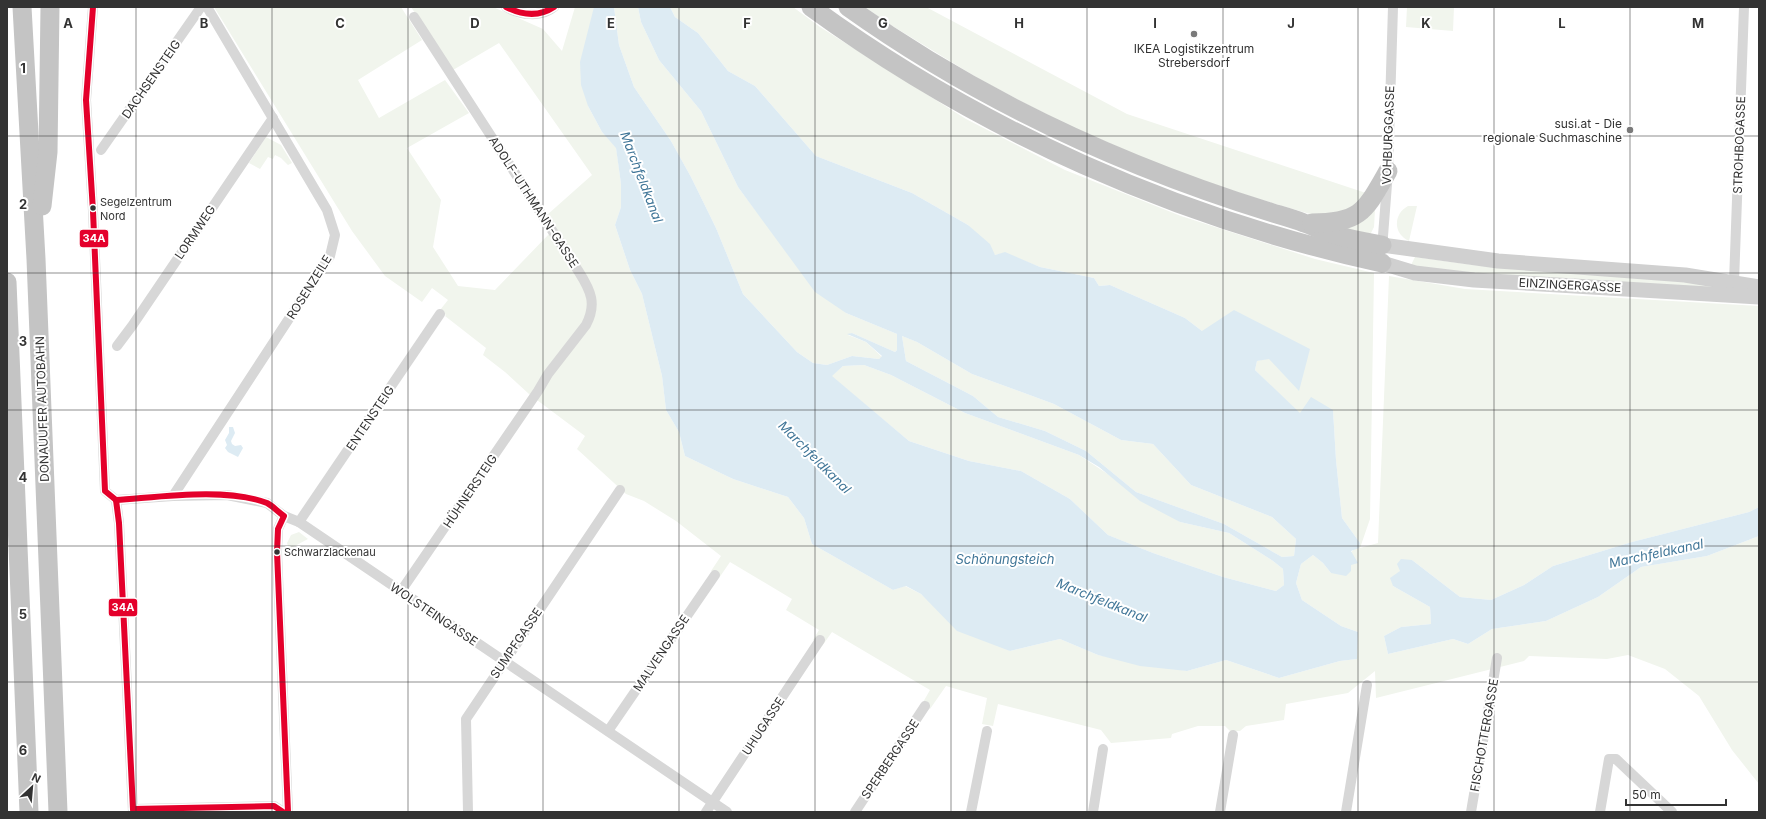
<svg xmlns="http://www.w3.org/2000/svg" width="1766" height="819" viewBox="0 0 1766 819" font-family="Inter,sans-serif">
	<rect width="100%" height="100%" fill="#fff"/>
	<!-- green -->
	<g fill="#f1f5ed">
		<polygon points="214,7 401,7 422,40 358,80 379,118 445,80 469,113 407,148 441,200 433,247 458,286 495,290 549,234 547,215 592,175 499,43 453,70 411,7 493,7 543,29 562,51 575,7 594,7 588,106 602,132 616,147 621,184 621,207 615,225 630,270 642,294 662,376 666,410 679,432 685,456 733,479 788,497 804,518 812,544 893,590 905,586 921,594 938,610 1010,651 1060,639 1098,655 1187,671 1226,660 1279,678 1340,661 1357,659 1358,632 1341,626 1302,600 1296,583 1301,564 1313,555 1323,563 1331,573 1360,543 1342,518 1336,460 1333,410 1300,414 1255,370 1257,361 1310,349 1202,331 1185,318 1110,285 1099,286 1094,278 1040,267 1005,253 995,255 968,225 912,193 816,156 755,86 728,71 698,33 675,17 670,7 793,7 820,27 966,119 1065,170 1181,216 1315,259 1374,273 1370,519 1360,548 1378,543 1389,276 1465,289 1759,306 1759,507 1749,512 1632,542 1553,566 1524,585 1491,600 1460,597 1412,560 1400,571 1393,586 1430,607 1431,624 1401,627 1384,636 1388,654 1453,639 1468,644 1492,629 1546,621 1598,597 1641,567 1707,556 1759,536 1759,784 1732,750 1699,696 1665,669 1628,655 1607,659 1529,656 1524,661 1376,698 1375,671 1348,693 1286,704 1284,720 1246,726 1240,731 1230,731 1225,726 1198,726 1172,734 1171,738 1111,743 1101,730 998,704 993,726 982,724 987,698 946,686 930,709 922,704 930,690 832,632 822,646 813,640 819,630 786,610 792,599 730,562 719,578 711,571 721,556 676,521 644,501 626,494 577,449 585,436 529,394 505,372 483,355 486,348 445,316 446,315 440,310 448,300 432,288 422,302 385,276 352,231"/>
		<polygon points="614,7 638,7 641,22 659,60 701,111 738,187 756,211 846,313 897,334 897,350 895,352 852,333 848,335 866,342 882,357 879,359 852,356 827,365 813,363 797,352 743,294 716,228 691,177 671,141 634,87 619,45"/>
		<polygon points="865,7 926,7 1127,114 1369,194 1364,204 1327,219 1249,196 1169,169 1061,122 981,80 886,22"/>
		<polygon points="1407,7 1454,7 1453,31 1406,27"/>
		<polygon points="266,137 281,145 292,163 288,165 281,158 275,155 273,159 268,157 260,169 249,163"/>
		<path d="M1408 206H1417L1409 241C1393 234 1393 214 1408 206Z"/>
		<polygon points="1375,210 1374,227 1370,235 1336,227"/>
		<polygon points="1415,257 1473,265 1675,279 1732,291 1531,279 1410,267"/>
		<polygon points="902,336 917,342 972,374 1054,404 1121,440 1153,444 1191,485 1272,517 1296,539 1294,556 1282,557 1224,524 1136,492 1086,451 1045,431 998,417 973,396 906,361"/>
		<polygon points="864,365 891,375 965,413 1079,455 1180,522 1229,533 1273,561 1283,569 1284,585 1276,591 1223,577 1153,553 1108,535 1070,499 1021,471 969,461 909,441 831,376 843,366"/>
		<polygon points="299,532 308,539 289,549 287,543 291,535"/>
	</g>
	<!-- water -->
	<g fill="#ddebf3" fill-rule="evenodd">
		<path d="M594 7H614L619 45 634 87 671 141 691 177 716 228 743 294 797 352 813 363 827 365 852 356 879 359 882 356 866 342 847 334 852 333 895 352 897 350V334L846 313 815 292 738 187 701 111 659 60 641 22 638 7H670L675 17 698 33 728 71 755 86 816 156 912 193 968 225 990 244 995 255 1005 252 1040 267 1094 278 1099 286 1110 285 1185 318 1202 331 1234 310 1310 349 1299 391 1269 359 1257 361 1255 370 1300 413 1311 397 1333 410 1336 460 1342 518 1360 543 1359 548 1351 551 1358 563 1351 565V571L1346 576 1331 573 1323 563 1313 555 1301 564 1296 583 1302 600 1341 626 1358 632 1357 659 1340 661 1279 678 1226 660 1187 671 1140 666 1098 655 1060 639 1010 651 957 631 921 594 906 586 893 590 812 544 804 518 788 497 733 479 685 456 679 432 666 410 662 376 642 294 630 270 615 225 621 207V184L616 148 602 132 588 106 581 85 580 62ZM902 336 917 342 972 374 1054 404 1121 440 1153 444 1191 485 1272 517 1296 539 1294 556 1282 557 1224 524 1136 492 1086 451 1045 431 998 417 973 396 906 361ZM864 365 891 375 965 413 1079 455 1099 467 1140 501 1180 522 1229 533 1273 561 1283 569 1284 585 1276 591 1223 577 1153 553 1108 535 1070 499 1021 471 969 461 909 441 832 376 843 366Z"/>
		<polygon points="229,427 233,427 235,433 231,441 232,444 235,446 241,445 243,448 238,457 228,452 225,448 227,445 225,440 229,433"/>
		<polygon points="1759,507 1759,536 1707,556 1641,567 1598,597 1546,621 1492,629 1468,644 1453,639 1388,654 1384,636 1401,627 1431,624 1430,607 1393,586 1390,578 1400,571 1397,564 1401,559 1412,560 1460,597 1491,600 1524,585 1553,566 1632,542 1749,512"/>
	</g>
	<g fill="none" stroke-linecap="round" stroke-linejoin="round">
		<!-- minor -->
		<g stroke="#d7d7d7" stroke-width="10">
			<polyline points="93,7 86,100 93,211 105,491 116,500 119,523 133,812"/>
			<path d="M506 7C520 15 541 18 554 7"/>
			<polyline points="101,150 201,7"/>
			<polyline points="1382,249 1388,171 1393,7"/>
			<polyline points="1734,282 1744,7"/>
			<polyline points="117,346 132,326 273,118"/>
			<polyline points="173,496 330,256 335,235 327,210 207,7"/>
			<polyline points="116,500 173,496 227,495 267,503 284,516 299,522 727,812"/>
			<polyline points="284,516 278,529 277,552 288,812"/>
			<polyline points="299,522 440,314"/>
			<path d="M401 591 538 391 548 374 586 325C597 304 591 291 579 272L414 17"/>
			<polyline points="608,731 715,575"/>
			<polyline points="133,809 274,806 283,812"/>
			<polyline points="468,812 466,719 620,490"/>
			<polyline points="706,812 820,640"/>
			<polyline points="855,812 925,706"/>
			<polyline points="971,812 987,731"/>
			<polyline points="1093,812 1103,749"/>
			<polyline points="1220,812 1233,735"/>
			<polyline points="1346,812 1367,685"/>
			<polyline points="1471,812 1497,658"/>
			<polyline points="1600,812 1609,759 1616,759 1672,812"/>
		</g>
		<!-- secondary -->
		<g stroke="#d0d0d0" stroke-width="15">
			<polyline points="1382,245 1498,261 1685,275 1759,287"/>
			<polyline points="1382,263 1415,273 1474,280 1759,297"/>
		</g>
		<!-- motorway -->
		<g stroke="#c4c4c4" stroke-width="19">
			<polyline points="22,7 36,259 58,812"/>
			<path d="M811 7C981 131 1177 218 1382 263"/>
			<path d="M848 7C977 99 1121 166 1273 213 1283 216 1294 219 1304 223 1314 226 1323 232 1332 234 1349 239 1366 242 1382 245"/>
			<polyline points="42,206 48,152 50,7"/>
			<path d="M1312 223C1361 223 1365 211 1388 171"/>
			<polyline points="7,282 29,812"/>
		</g>
		<!-- bus-1 casing -->
		<g stroke="#fff" stroke-width="9">
			<g id="bus-1">
				<polyline points="93,7 86,100 93,211 105,491 116,500 119,523 133,809"/>
				<path d="M506 7C522 15 539 17 554 7"/>
				<path d="M116 500C160 497 225 487 267 503 273 506 278 512 284 516L278 529 277 552 288 812"/>
				<polyline points="133,809 274,806 283,812"/>
			</g>
		</g>
		<!-- bus-1 -->
		<use href="#bus-1" stroke="#e4002b" stroke-width="6"/>
	</g>
	<!-- grid -->
	<path fill="none" stroke="#333" stroke-width="1" stroke-opacity="0.55" d="M136 7V812M272 7V812M408 7V812M543 7V812M679 7V812M815 7V812M951 7V812M1087 7V812M1223 7V812M1358 7V812M1494 7V812M1630 7V812M7 136H1759M7 273H1759M7 410H1759M7 546H1759M7 682H1759"/>
	<!-- markers -->
	<g fill="#7a7a7a" stroke="#fff" stroke-width="1.5">
		<circle cx="1194" cy="34" r="4"/>
		<circle cx="1630" cy="130" r="4"/>
	</g>
	<g fill="#333" stroke="#fff" stroke-width="1.5">
		<circle cx="93" cy="208" r="3.5"/>
		<circle cx="277" cy="552" r="3.5"/>
	</g>
	<g text-anchor="middle" dominant-baseline="central" stroke-width="4" stroke-linejoin="round" paint-order="stroke">
		<!-- bus labels -->
		<g font-size="11" fill="#333" stroke="#fff" text-anchor="start">
			<text x="100" y="202">Segelzentrum<tspan x="100" dy="14">Nord</tspan></text>
			<text x="284" y="552">Schwarzlackenau</text>
		</g>
		<!-- poi labels -->
		<g font-size="12" fill="#333" stroke="#fff">
			<text x="1194" y="48">IKEA Logistikzentrum<tspan x="1194" dy="14">Strebersdorf</tspan></text>
			<text x="1622" y="123" text-anchor="end">susi.at - Die<tspan x="1622" dy="14">regionale Suchmaschine</tspan></text>
		</g>
		<!-- street labels -->
		<g font-size="12" fill="#333" stroke="#fff">
			<text transform="translate(151 79) rotate(-55)">DACHSENSTEIG</text>
			<text transform="translate(1388 135) rotate(-88)">VOHBURGGASSE</text>
			<text transform="translate(1739 145) rotate(-88)">STROHBOGASSE</text>
			<text transform="translate(534 202) rotate(57)">ADOLF-UTHMANN-GASSE</text>
			<text transform="translate(195 232) rotate(-56)">LORMWEG</text>
			<text transform="translate(1570 285) rotate(3)">EINZINGERGASSE</text>
			<text transform="translate(309 287) rotate(-58)">ROSENZEILE</text>
			<text transform="translate(42 409) rotate(-92)">DONAUUFER AUTOBAHN</text>
			<text transform="translate(370 418) rotate(-56)">ENTENSTEIG</text>
			<text transform="translate(470 491) rotate(-56)">HÜHNERSTEIG</text>
			<text transform="translate(434 614) rotate(34)">WOLSTEINGASSE</text>
			<text transform="translate(516 643) rotate(-56)">SUMPFGASSE</text>
			<text transform="translate(661 653) rotate(-56)">MALVENGASSE</text>
			<text transform="translate(763 726) rotate(-57)">UHUGASSE</text>
			<text transform="translate(1484 735) rotate(-80)">FISCHOTTERGASSE</text>
			<text transform="translate(890 759) rotate(-56)">SPERBERGASSE</text>
		</g>
		<!-- water labels -->
		<g font-size="13" font-style="italic" fill="#3f7597" stroke="#fff">
			<text transform="translate(642 177) rotate(69)">Marchfeldkanal</text>
			<text transform="translate(815 457) rotate(45)">Marchfeldkanal</text>
			<text transform="translate(1656 553) rotate(-12)">Marchfeldkanal</text>
			<text x="1005" y="559">Schönungsteich</text>
			<text transform="translate(1102 600) rotate(22)">Marchfeldkanal</text>
		</g>
	</g>
	<g font-size="13" text-anchor="middle" font-weight="bold" fill="#333" stroke="#fff" stroke-width="4" stroke-linejoin="round" paint-order="stroke">
		<text x="68" y="28">A</text>
		<text x="204" y="28">B</text>
		<text x="340" y="28">C</text>
		<text x="475" y="28">D</text>
		<text x="611" y="28">E</text>
		<text x="747" y="28">F</text>
		<text x="883" y="28">G</text>
		<text x="1019" y="28">H</text>
		<text x="1155" y="28">I</text>
		<text x="1291" y="28">J</text>
		<text x="1426" y="28">K</text>
		<text x="1562" y="28">L</text>
		<text x="1698" y="28">M</text>
		<text x="23" y="73">1</text>
		<text x="23" y="209">2</text>
		<text x="23" y="346">3</text>
		<text x="23" y="482">4</text>
		<text x="23" y="619">5</text>
		<text x="23" y="755">6</text>
	</g>
	<g stroke="#fff" stroke-width="1.5">
		<rect x="79" y="229" width="30" height="19" rx="4" fill="#e4002b"/>
		<rect x="108" y="598" width="30" height="19" rx="4" fill="#e4002b"/>
	</g>
	<g font-size="11" text-anchor="middle" font-weight="bold" fill="#fff">
		<text x="94" y="242">34A</text>
		<text x="123" y="611">34A</text>
	</g>
	<!-- border -->
	<rect width="1766" height="819" fill="none" stroke="#333333" stroke-width="16"/>
	<!-- north arrow -->
	<g transform="translate(32 787) rotate(26)" stroke="#ffffff" stroke-width="3" paint-order="stroke">
	<path d="M0-3L7 15L0 10L-7 15Z" fill="#333333"/>
	<text y="-6" font-size="11" font-weight="bold" text-anchor="middle" fill="#333333">N</text>
	</g>
	<!-- scale -->
	<path d="M1626 799v6h100v-6" fill="none" stroke="#333333" stroke-width="2"/>
	<text x="1632" y="799" font-size="12" fill="#333333" stroke="#ffffff" stroke-width="3" paint-order="stroke">50 m</text>
</svg>
